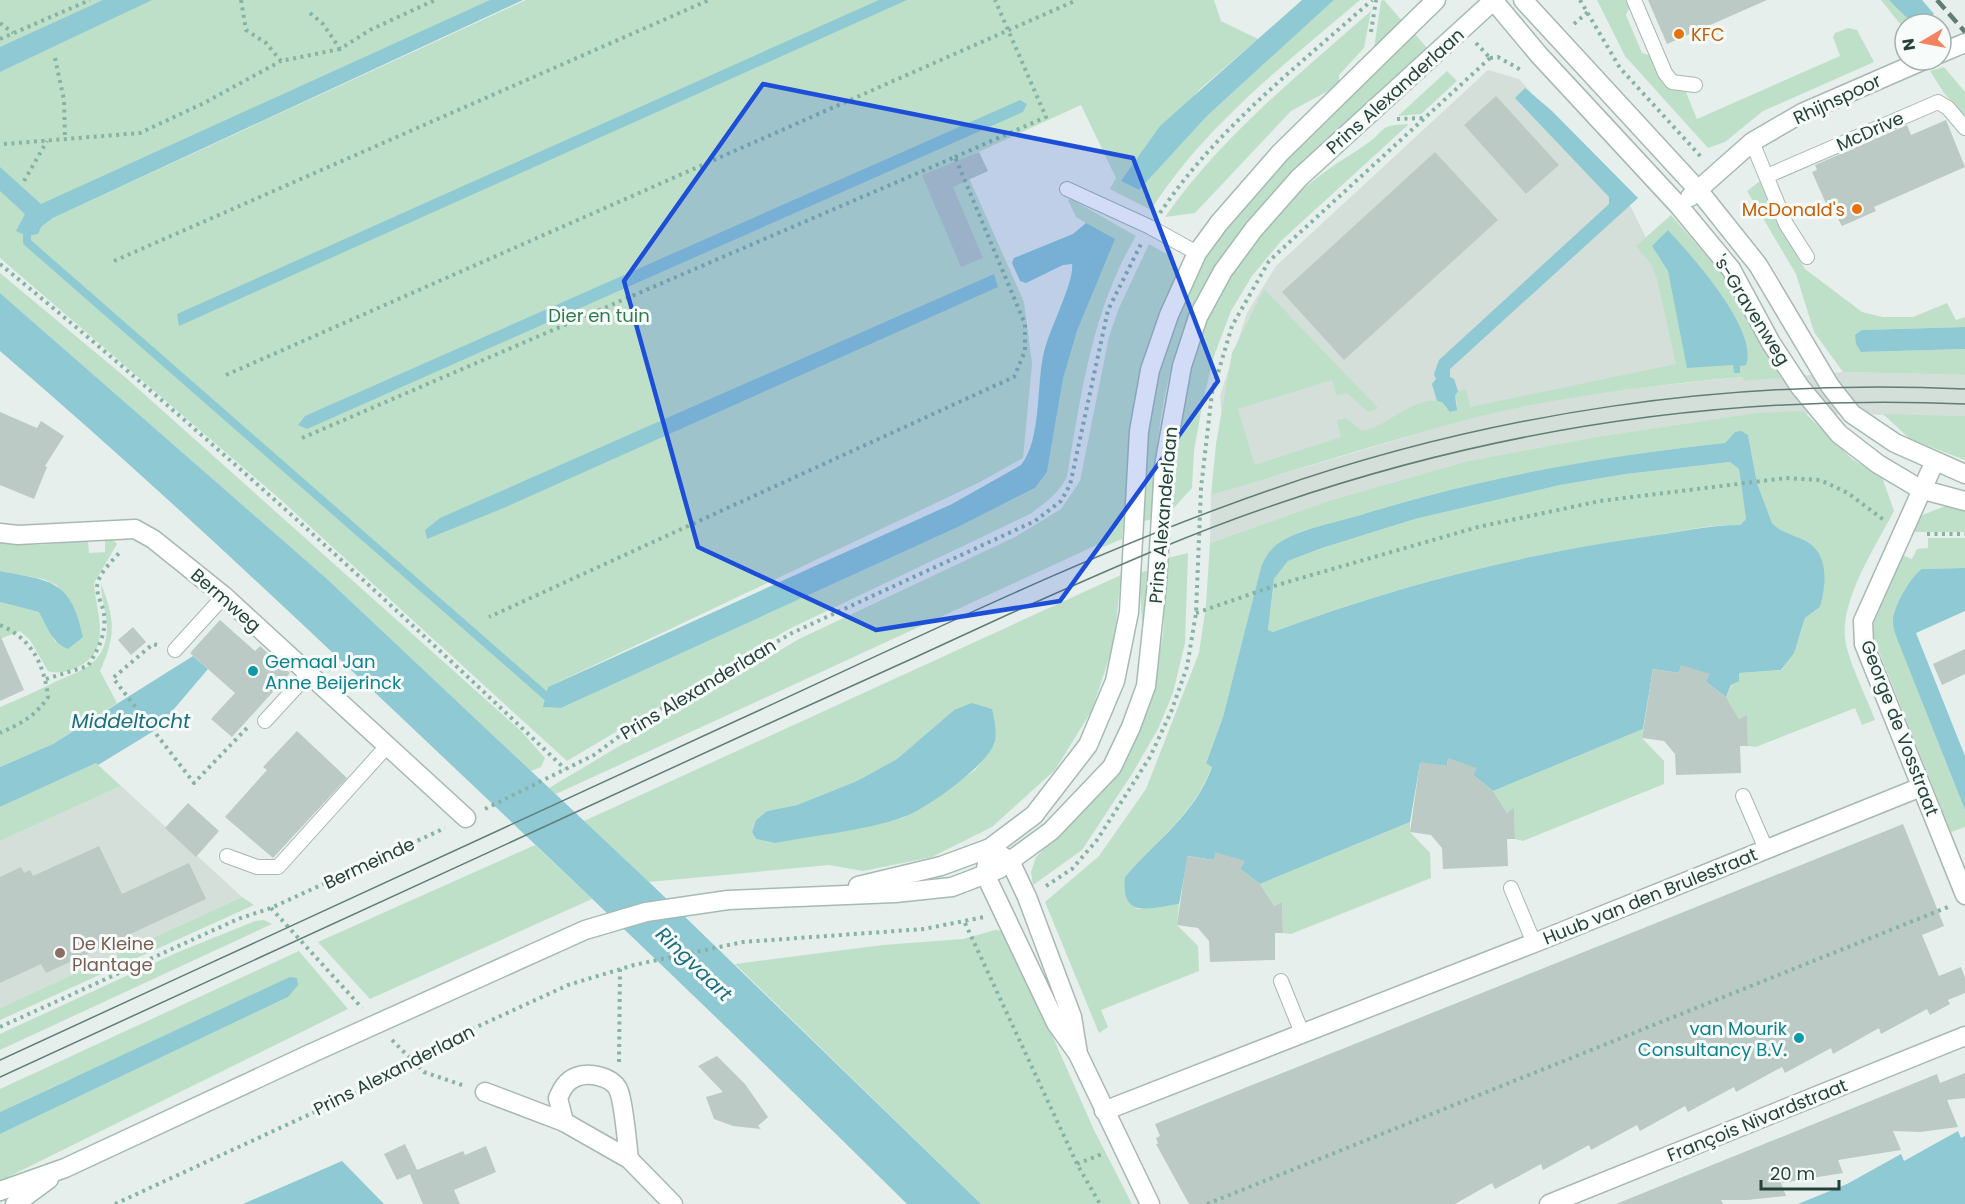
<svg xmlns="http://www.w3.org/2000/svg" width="1965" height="1204" viewBox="0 0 1965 1204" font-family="Poppins,sans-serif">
	<rect width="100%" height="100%" fill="#e6efeb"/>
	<!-- built -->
	<g fill="#d4dfda">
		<polygon points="1488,70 1519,79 1626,197 1672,291 1688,376 1627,389 1744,377 1744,381 1843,372 1965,375 1965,416 1755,413 1595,437 1468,461 1328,501 1210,543 1211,495 1424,432 1228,486 1220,396 1247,313 1276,266"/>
		<polygon points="121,786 242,897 0,1008 0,841"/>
	</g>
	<!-- green -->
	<g fill="#bfe0c8" fill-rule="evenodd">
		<path d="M0 0H510L19 227H41L53 218 526 0H1214L1221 21 1258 39 1200 89 1121 181 1139 190 1208 115 1334 0H1360C1285 64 1204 126 1151 210L1110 189 1116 178 1081 105 961 160 1024 302 1032 364 1023 458 980 482 548 687 544 707 561 708 958 527 1035 488 1047 472 1063 379 1077 331 1114 240 1076 217 1068 200 1071 199 1136 236C1092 310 1081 394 1067 477 1058 494 1045 503 1030 514L789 629 567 761 281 500 0 258Z"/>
		<polygon points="1384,0 1402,21 1374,48 1381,1"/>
		<polygon points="1597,0 1627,0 1630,6 1626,15 1642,53 1652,56 1666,86 1685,90 1697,119 1840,56 1833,37 1835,33 1848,28 1857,30 1874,62 1763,111 1725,142 1708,148 1625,56"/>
		<polygon points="1881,0 1889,0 1900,12 1919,24 1905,24 1905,30"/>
		<path d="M1371 11 1364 48 1339 75V83L1330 90 1291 111 1195 213 1165 217C1221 137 1298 75 1371 11Z"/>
		<path d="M1414 33 1429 50C1323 146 1213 221 1172 366 1158 415 1155 468 1152 519L1141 522C1144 477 1144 430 1155 386 1167 334 1188 285 1217 240 1232 216 1254 195 1273 174 1318 125 1366 79 1414 33Z"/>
		<polygon points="1944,67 1965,92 1965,117 1944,93 1930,71"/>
		<polygon points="1447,71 1457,81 1421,114 1398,116"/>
		<path d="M1409 124 1282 240 1252 276 1231 311 1214 356 1203 401 1194 451 1192 488 1171 511C1179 366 1210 250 1336 164 1348 156 1362 148 1373 139 1378 135 1382 129 1387 127 1393 124 1403 125 1409 124Z"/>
		<polygon points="1760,181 1777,222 1805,269 1862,312 1883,317 1913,317 1947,303 1956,320 1965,317 1965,327 1862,330 1861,352 1965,349 1965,375 1843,372 1814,332 1796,274 1747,191"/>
		<path d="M1671 215 1724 276 1740 301 1781 378 1744 381 1743 377C1644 386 1543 398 1447 425 1368 447 1290 472 1211 495L1216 444 1232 353 1264 289 1378 408 1368 412 1347 393 1337 396 1332 380 1238 409 1255 465 1341 437 1337 420 1346 418 1362 431C1385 429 1414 394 1442 402L1446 409 1458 405 1455 396 1458 391 1466 389 1470 407 1676 364 1657 279 1651 264 1636 246ZM1668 230 1711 281 1740 372 1668 271 1661 257Z"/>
		<polygon points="1149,244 1170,256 1176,275 1147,350 1132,415 1122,539 1103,547 1101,543 556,794 549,788 799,639 1015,537 1061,509 1080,481 1109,337 1119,308"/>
		<polygon points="0,273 125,377 521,731 545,758 541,767 531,771 326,578 0,293"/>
		<path d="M1803 411 1852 459 1882 477 1894 511C1876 546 1841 598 1845 638 1847 659 1867 698 1875 720L1862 725 1855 708 1756 747 1748 746 1747 716 1739 719 1726 697 1738 673 1782 670 1800 635 1805 618 1820 607C1825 586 1830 554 1806 541 1795 535 1780 533 1772 523L1757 483 1748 435 1731 436 1725 443C1603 456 1484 477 1367 513 1339 522 1305 527 1280 542 1271 548 1266 558 1261 567L1223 717 1206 762 1212 766C1193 816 1158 838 1125 877L1137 909 1179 904 1177 925 1198 946 1199 971 1101 1010 1108 1027 1099 1033 1045 902 1099 856 1146 789 1199 653 1206 605 1210 543 1328 501 1468 461 1595 437 1755 413Z"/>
		<polygon points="1883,414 1965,416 1965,460 1910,439"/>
		<path d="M1730 462 1739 469 1746 519 1740 525C1708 524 1675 533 1644 537 1517 555 1393 587 1273 632L1268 630 1274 579 1288 561 1322 548 1415 519 1560 485 1626 474Z"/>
		<polygon points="1953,503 1965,506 1965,532 1912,532 1920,516"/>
		<polygon points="1928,538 1965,538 1965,568 1922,569 1894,629 1965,810 1965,827 1951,832 1872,634 1874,622 1902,555 1912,559 1917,549 1928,548"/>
		<path d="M105 540H113L117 544 94 583C96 613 114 651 76 668 66 672 58 674 48 671L30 640 20 631 0 639V602L40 612 56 643 58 586 43 579 0 571V543L37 545 88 541 89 553 105 552Z"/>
		<polygon points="1188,553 1185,643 1173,693 1158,729 1132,774 1082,850 1033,885 1031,872 1036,857 1078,814 1155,675 1163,635 1167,558"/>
		<polygon points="1149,570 1146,622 1142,621 1139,573"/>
		<path d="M1121 575 1114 643 1092 710 1055 770 992 827 932 857 863 871 829 865 649 882 584 821ZM954 710 995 743 976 769 944 793 903 818 775 843 756 839 752 832 756 820 767 811 797 805 857 781 897 759Z"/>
		<path d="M101 584C115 619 116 636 100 671L117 703 53 744 0 767V707C19 699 37 691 55 682 81 670 105 665 107 630 107 614 101 599 101 584Z"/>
		<polygon points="1643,729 1642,738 1664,761 1664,784 1523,841 1515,839 1514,809 1507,813 1493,791"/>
		<polygon points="96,763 121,786 0,841 0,807"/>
		<polygon points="1410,822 1410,832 1430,853 1431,878 1291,934 1283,933 1282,902 1274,906 1260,884"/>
		<polygon points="535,845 592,899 370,999 318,942"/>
		<polygon points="242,897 254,905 0,1020 0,1008"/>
		<polygon points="264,920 272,924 0,1050 0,1034 176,953 255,921"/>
		<polygon points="995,930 1006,931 1094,1130 1132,1204 981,1204 735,964 883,945 963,939"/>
		<polygon points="299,951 348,1009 0,1181 0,1134 288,997 66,1081 0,1112 0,1089"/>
	</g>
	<!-- water -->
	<g fill="#8ec9d4" fill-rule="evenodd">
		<polygon points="103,0 152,0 0,72 0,47"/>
		<polygon points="490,0 523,0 53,218 41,227 38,234 27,236 16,231 25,214 0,191 0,167 41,204"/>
		<polygon points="879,0 907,0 179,326 177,314"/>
		<polygon points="1302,0 1334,0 1208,115 1139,190 1121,181 1160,126"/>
		<path d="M1889 0H1922L1934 14 1924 24C1910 23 1898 10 1889 0Z"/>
		<polygon points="1525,88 1552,111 1638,198 1450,369 1450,377 1454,379 1458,391 1455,396 1457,410 1450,412 1442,402 1437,401 1432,384 1436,379 1434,374 1439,360 1609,204 1609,197 1515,98"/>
		<polygon points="1020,100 1027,104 1023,112 307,429 298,425 305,416"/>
		<path d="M1086 223 1115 239 1077 331 1063 379 1047 472 1035 488 958 527 561 708 543 707 548 687 952 504 1021 465C1042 439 1036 384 1044 352 1049 330 1075 280 1072 264L1063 265 1026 283 1020 281 1012 263 1014 258 1073 234Z"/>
		<path d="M1668 230C1691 255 1759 330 1746 365L1740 366V373H1734L1733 365 1687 368 1668 271 1652 246Z"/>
		<polygon points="994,274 998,287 506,507 427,539 425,530 440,518"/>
		<path d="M0 293 326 578 649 882 981 1204H907C755 1053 599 905 443 757 297 619 152 481 0 351Z"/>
		<polygon points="1965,327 1965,349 1861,352 1856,344 1855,335 1862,330"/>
		<path d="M1741 431 1748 435 1757 483 1772 523C1781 533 1795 535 1806 541 1830 554 1826 586 1820 607L1805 618 1794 653 1781 670 1739 673V681L1731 685 1726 697 1706 682 1702 672 1681 666 1679 673 1653 669 1643 729 1493 791 1473 775 1476 769 1448 759 1447 766 1420 763 1410 822 1260 884 1240 869 1244 862 1216 853 1214 860 1188 856 1179 904C1148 908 1121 920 1125 877 1158 838 1194 816 1212 767L1206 763 1223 717 1261 567C1265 557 1271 548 1280 542 1305 527 1339 522 1367 513 1484 477 1603 456 1725 443L1735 432ZM1730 462 1739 469 1746 519 1740 525C1708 525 1675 533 1644 537 1517 555 1393 587 1273 632L1268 630 1274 579 1288 561 1322 548 1415 519 1560 485 1626 474Z"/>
		<path d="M1965 568V611L1916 633 1965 756V810L1898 641C1896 635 1893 629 1893 622 1892 609 1911 576 1922 569Z"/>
		<path d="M0 571C52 581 71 580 83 637L68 649C52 643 47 626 39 612L0 602Z"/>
		<polygon points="193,656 208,669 157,729 98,765 96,763 0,807 0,767 53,744"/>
		<path d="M972 703 992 709C994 719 997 730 995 741 990 764 924 811 901 818 862 831 816 835 775 843L756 839 752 832 756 820 767 811 797 805 857 781 897 759 954 710Z"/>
		<polygon points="290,977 297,978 298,985 288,997 0,1134 0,1112"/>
		<polygon points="1958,1131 1961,1138 1965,1136 1965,1204 1798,1204 1847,1184 1901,1154 1904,1161"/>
		<polygon points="342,1161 384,1204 243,1204"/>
	</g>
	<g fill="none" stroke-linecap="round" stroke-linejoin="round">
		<!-- stream -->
		<polyline stroke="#8ec9d4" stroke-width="8" points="27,236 27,242 546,696"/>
	</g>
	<!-- building -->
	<g fill="#bbcac4">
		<polygon points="1648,0 1767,0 1667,44"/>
		<polygon points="1496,96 1559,165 1526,194 1464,125"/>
		<polygon points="1946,120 1965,167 1874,207 1876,211 1842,226 1836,215 1832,217 1812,172 1817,170 1815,165 1907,125 1911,135"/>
		<polygon points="979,152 988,171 953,187 983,258 961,267 922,175"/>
		<polygon points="1435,152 1498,220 1344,360 1282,292"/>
		<polygon points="0,412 37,428 41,421 64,436 45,466 47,467 34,499 0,485"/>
		<polygon points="220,620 255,651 260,646 290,673 232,737 211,719 235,693 190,653"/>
		<polygon points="133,627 146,642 131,655 118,640"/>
		<polygon points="0,635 24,690 0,701"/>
		<polygon points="1965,649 1965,674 1942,685 1933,664"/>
		<polygon points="1681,665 1710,674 1706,682 1726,697 1739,719 1747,715 1748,746 1740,746 1741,773 1676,775 1675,754 1664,741 1642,738 1653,669 1679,673"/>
		<polygon points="297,731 347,778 273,858 225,817 267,770 263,767"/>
		<polygon points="1448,758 1477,768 1473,775 1493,791 1507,813 1514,808 1515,839 1507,839 1508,866 1443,869 1442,848 1431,835 1410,832 1420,762 1447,766"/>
		<polygon points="188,803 219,831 196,857 165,828"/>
		<polygon points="1903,824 1944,926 1922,935 1939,976 1961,967 1965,978 1965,993 1948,1000 1950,1004 1930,1015 1927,1009 1881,1034 1879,1028 1833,1054 1831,1048 1785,1073 1782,1067 1736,1092 1734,1087 1688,1112 1685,1106 1640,1131 1637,1125 1591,1150 1589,1145 1543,1170 1541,1164 1495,1189 1492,1183 1455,1204 1189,1204 1156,1144 1158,1144 1156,1138 1160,1136 1155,1124"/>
		<polygon points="99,846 122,894 189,863 206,899 46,973 41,964 0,983 0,877 21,867 24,873 30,870 33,876"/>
		<polygon points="1215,852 1245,861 1240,869 1260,884 1274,906 1282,902 1283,933 1275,933 1275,960 1210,962 1209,941 1198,928 1177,925 1187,856 1214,860"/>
		<polygon points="717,1056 745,1084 768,1117 758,1126 761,1129 733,1126 714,1119 706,1097 723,1092 698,1066"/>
		<polygon points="1965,1073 1965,1098 1947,1100 1958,1127 1920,1132 1893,1131 1901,1150 1838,1160 1843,1173 1781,1183 1786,1196 1747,1200 1721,1200 1723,1204 1616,1204 1937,1074 1940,1083"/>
		<polygon points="405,1144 417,1170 463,1151 465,1155 486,1146 496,1172 454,1190 460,1204 423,1204 410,1174 397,1180 384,1154"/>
	</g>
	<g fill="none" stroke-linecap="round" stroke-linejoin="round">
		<!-- service casing -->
		<g stroke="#a8b8b2" stroke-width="16">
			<g id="service">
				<polyline points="1634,0 1665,73 1672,82 1695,85"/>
				<polyline points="1752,142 1786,224 1807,257"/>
				<polyline points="1767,176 1938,102 1948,108 1965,128"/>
				<polyline points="1067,189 1150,227 1197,253"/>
				<polyline points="175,650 224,596"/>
				<polyline points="265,721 309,673"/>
				<polyline points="1743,796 1766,849"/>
				<polyline points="227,856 257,867 278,867 388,745"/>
				<polyline points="1511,888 1534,943"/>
				<polyline points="1281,981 1302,1033"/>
			</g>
		</g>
		<!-- minor casing -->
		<g stroke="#a8b8b2" stroke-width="21">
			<g id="minor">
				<polyline points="1493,0 1539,55 1679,206 1731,269 1771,343 1800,387 1839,434 1878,464 1920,489 1965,501"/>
				<polyline points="1523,0 1699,191 1758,265 1830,386 1852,414 1895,443 1965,474"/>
				<polyline points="1941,53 1965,43"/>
				<polyline points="1690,197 1752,142 1802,113 1924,60"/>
				<polyline points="1934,463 1863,621 1864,644 1965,895"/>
				<polyline points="0,533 18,535 135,529 153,539 224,596 466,818"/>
				<polyline points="1078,1054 1072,1017 1027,897 1010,861 990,848 985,874 1056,1023 1078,1054 1150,1204"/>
				<polyline points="485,1092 564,1122"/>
				<polyline points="1104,1111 1534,943 1921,787"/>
				<path d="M629 1159C627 1144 624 1101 618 1089 611 1076 588 1072 576 1077 566 1081 562 1089 558 1098L564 1122 629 1159 673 1204"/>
				<polyline points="1549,1204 1965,1036"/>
			</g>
		</g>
		<!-- secondary casing -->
		<g stroke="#a4bbb3" stroke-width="21">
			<g id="secondary">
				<polyline points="858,886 941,866 990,848 1034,815 1088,745 1115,681 1129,612 1139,431 1150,370 1169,315 1197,253 1219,223 1280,153 1436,0"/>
				<polyline points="728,900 895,893 952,887 999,869 1051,831 1112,767 1131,727 1146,686 1157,583 1164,466 1182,366 1198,317 1223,271 1254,229 1299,178 1494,0"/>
				<polyline points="0,1191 65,1168 312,1053"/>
				<polyline points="15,1204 49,1179"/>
			</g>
		</g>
		<!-- path -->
		<g stroke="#86b3a5" stroke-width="4" stroke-dasharray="3 4.5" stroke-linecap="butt">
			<polyline points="241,0 246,30 266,43 281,61 340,49"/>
			<polyline points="1580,0 1620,68 1703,159"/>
			<polyline points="310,13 323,24 340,49 370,30 435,0"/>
			<polyline points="0,23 13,33"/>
			<polyline points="1574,24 1589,11"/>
			<polyline points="1371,32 1376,0"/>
			<polyline points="0,39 90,0"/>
			<polyline points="1476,43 1490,58"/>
			<polyline points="55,58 64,100 65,139"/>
			<polyline points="1490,58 1498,57 1521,70"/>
			<polyline points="1397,119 1425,118"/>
			<polyline points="4,144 140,133 204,103 281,61"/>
			<polyline points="955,157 1046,117 995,0"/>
			<polyline points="24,181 47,141"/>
			<path d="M1160 213C1216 129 1297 67 1372 0"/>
			<polyline points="114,261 709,0"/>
			<path d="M0 264C195 424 383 595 565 769"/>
			<polyline points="226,375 1077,0"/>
			<polyline points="302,438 955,157 1025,324 1025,351 1014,377 489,617"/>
			<polyline points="1927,534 1965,534"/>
			<polyline points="1196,613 1277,585 1478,527 1600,501 1786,478 1820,480 1848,493 1885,521"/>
			<path d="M0 625C32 639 44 664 48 697 36 716 20 724 0 733"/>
			<polyline points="157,645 153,644 113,678 194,783 247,728"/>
			<path d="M46 679 88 666C99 647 108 632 103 609 101 603 97 594 97 587 98 574 112 561 120 552"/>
			<polyline points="485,809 594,755 641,720 792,633 1035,521 1061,501 1070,485 1108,310 1142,242"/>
			<polyline points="1046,886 1072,869 1097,840 1150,757 1171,712 1187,667 1196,613 1201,488 1212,393 1232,326 1269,261 1490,58"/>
			<polyline points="271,908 362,1008"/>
			<polyline points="965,923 1077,1164 1100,1204"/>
			<polyline points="0,1027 238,919 271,908 445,828"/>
			<polyline points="392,1040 424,1072 465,1086"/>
			<polyline points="619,1062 620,968"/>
			<polyline points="1077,1164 1102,1154"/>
			<polyline points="115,1204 371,1086 455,1037 568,985 634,965 743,942 924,929 984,917"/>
			<polyline points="1207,1204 1948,907"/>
		</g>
		<!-- service -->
		<use href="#service" stroke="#fff" stroke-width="14"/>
		<!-- minor -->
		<use href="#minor" stroke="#fff" stroke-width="18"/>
		<!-- secondary -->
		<use href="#secondary" stroke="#fff" stroke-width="18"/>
		<!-- tram -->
		<g stroke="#5f7d75" stroke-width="1.5">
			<path d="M0 1060C246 947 491 833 738 720 913 640 1088 553 1270 490 1493 412 1729 378 1965 389"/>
			<path d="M0 1077C249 962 498 847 748 733 834 694 921 655 1007 615 1097 575 1187 534 1280 503 1502 427 1731 394 1965 404"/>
		</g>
		<!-- rail -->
		<polyline stroke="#5f7d75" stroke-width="4.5" stroke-dasharray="12 6" stroke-linecap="butt" points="1937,0 1965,32"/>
		<!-- secondary-bridge casing -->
		<g stroke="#a4bbb3" stroke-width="21" stroke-linecap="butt">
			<polyline id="secondary-bridge" points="312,1053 585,930 646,912 728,900"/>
		</g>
		<!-- secondary-bridge -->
		<use href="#secondary-bridge" stroke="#fff" stroke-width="18"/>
	</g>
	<!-- marked area -->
	<path fill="#1d4ed8" fill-opacity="0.2" stroke="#1d4ed8" stroke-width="4.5" stroke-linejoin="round" d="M763 84 1133 158 1218 381 1060 601 876 630 698 547 624 281Z"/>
	<!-- markers -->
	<g fill="#e8710a" stroke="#f7fbf9" stroke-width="2">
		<circle cx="1679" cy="34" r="6"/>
		<circle cx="1857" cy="209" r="6"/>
	</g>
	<g fill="#0f9aa8" stroke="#f7fbf9" stroke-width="2">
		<circle cx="253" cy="671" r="6"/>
		<circle cx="1799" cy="1038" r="6"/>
	</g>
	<circle fill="#8d6e63" stroke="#f7fbf9" stroke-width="2" cx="60" cy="953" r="6"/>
	<g text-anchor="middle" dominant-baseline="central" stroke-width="6" stroke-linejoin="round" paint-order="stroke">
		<!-- food labels -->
		<g font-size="18" fill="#c56008" stroke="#f7fbf9" text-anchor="start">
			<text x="1691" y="34">KFC</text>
			<text x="1845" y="209" text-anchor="end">McDonald's</text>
		</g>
		<!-- street labels -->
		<g font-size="18" fill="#24423a" stroke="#f7fbf9">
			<text transform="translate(1395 91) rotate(-42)">Prins Alexanderlaan</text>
			<text transform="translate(1837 99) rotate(-25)">Rhijnspoor</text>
			<text transform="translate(1870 131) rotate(-24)">McDrive</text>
			<text transform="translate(1752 310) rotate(58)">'s-Gravenweg</text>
			<text transform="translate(1163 515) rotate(-85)">Prins Alexanderlaan</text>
			<text transform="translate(226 600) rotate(41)">Bermweg</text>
			<text transform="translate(698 689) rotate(-31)">Prins Alexanderlaan</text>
			<text transform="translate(1900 728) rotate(69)">George de Vosstraat</text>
			<text transform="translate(369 863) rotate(-25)">Bermeinde</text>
			<text transform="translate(1650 896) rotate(-22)">Huub van den Brulestraat</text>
			<text transform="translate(394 1070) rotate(-27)">Prins Alexanderlaan</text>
			<text transform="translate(1757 1120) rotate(-22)">François Nivardstraat</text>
		</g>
		<!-- park labels -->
		<g font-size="18" fill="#2d7a4b" stroke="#f7fbf9">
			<text x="599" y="315">Dier en tuin</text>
		</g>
		<!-- culture labels -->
		<g font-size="18" fill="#0d838f" stroke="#f7fbf9" text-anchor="start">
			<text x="265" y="661">Gemaal Jan<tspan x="265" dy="21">Anne Beijerinck</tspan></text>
			<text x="1787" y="1028" text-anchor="end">van Mourik<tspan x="1787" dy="21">Consultancy B.V.</tspan></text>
		</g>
		<!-- education labels -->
		<g font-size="18" fill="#785e54" stroke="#f7fbf9" text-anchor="start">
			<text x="72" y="943">De Kleine<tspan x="72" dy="21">Plantage</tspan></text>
		</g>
		<!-- water labels -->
		<g font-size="20" font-style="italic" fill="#1c6f80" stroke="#f7fbf9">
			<text x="131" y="721">Middeltocht</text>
			<text transform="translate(694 964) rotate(44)">Ringvaart</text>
		</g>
	</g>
	<!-- north arrow -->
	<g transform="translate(1923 42) rotate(260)"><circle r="28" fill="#f7fbf9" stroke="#a3b1ad" stroke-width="1.5"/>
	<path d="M0-4.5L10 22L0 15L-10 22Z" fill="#f4845f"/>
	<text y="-9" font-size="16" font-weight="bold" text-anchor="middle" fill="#24423a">N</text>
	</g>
	<!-- scale -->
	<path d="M1761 1180v9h78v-9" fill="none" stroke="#24423a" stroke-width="3"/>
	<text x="1770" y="1180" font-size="18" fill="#24423a" stroke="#f7fbf9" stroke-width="4.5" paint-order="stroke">20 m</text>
</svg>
